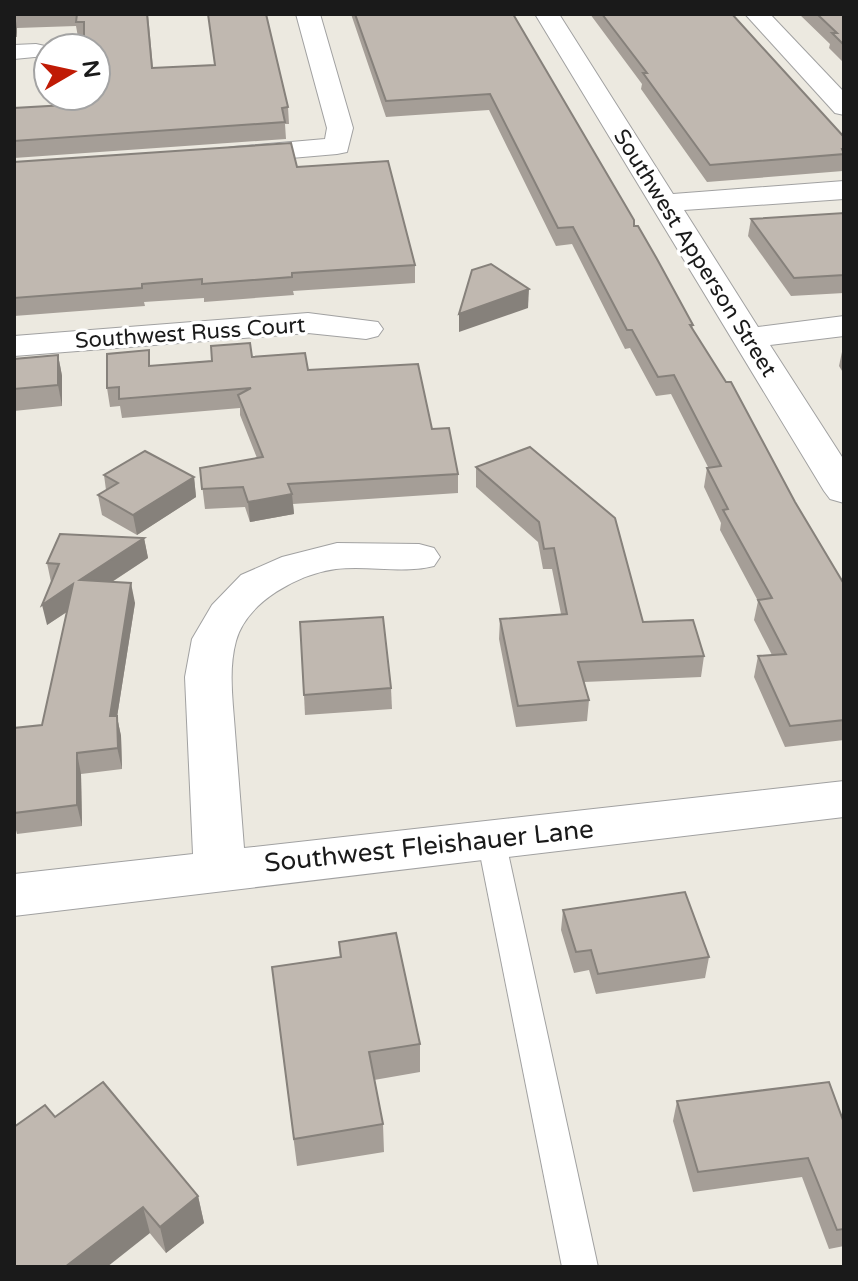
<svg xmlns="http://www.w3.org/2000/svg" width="858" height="1281" viewBox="0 0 858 1281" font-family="'Varela Round',sans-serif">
	<rect width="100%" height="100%" fill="#ece9e0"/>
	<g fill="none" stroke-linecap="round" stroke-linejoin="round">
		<!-- service casing -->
		<g stroke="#a1a1a1" stroke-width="2">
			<polygon id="service" points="491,828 501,831 505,839 598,1267 562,1267 477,839 481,831"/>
		</g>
		<!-- minor casing -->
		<g stroke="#a1a1a1" stroke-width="2">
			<g id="minor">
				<polygon points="296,14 320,14 353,128 347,152 337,154 233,163 223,161 219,155 223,149 233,147 325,139 327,128"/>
				<polygon points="535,14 559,14 673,194 844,181 844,199 684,210 758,327 844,316 844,336 770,345 844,460 844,503 830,499 824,491"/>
				<polygon points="745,14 770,14 844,92 844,115 835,113"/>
				<polygon points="36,44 45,46 48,51 45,56 14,59 14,45"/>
				<polygon points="308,313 378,322 383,329 378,336 366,339 308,333 14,356 14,336"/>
				<path d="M337 543 419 544 434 548 440 557 434 566C402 574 368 565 336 569 299 574 247 601 236 641 228 670 233 702 235 732 238 771 241 809 244 848L844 781V817L14 916V874L193 854 185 677 192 639 212 605 241 575 282 557Z"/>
			</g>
		</g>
		<!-- service -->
		<use href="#service" fill="#fff" fill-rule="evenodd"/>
		<!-- minor -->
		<use href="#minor" fill="#fff" fill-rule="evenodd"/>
	</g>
	<!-- wall -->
	<g fill="#a59e97">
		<polygon points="14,14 148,14 153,68 288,107 289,124 285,124 286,139 14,158 14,108 83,104 96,48 86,48 84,37 78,37 76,26 17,28 17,37 14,37"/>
		<polygon points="351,14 513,14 634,226 693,325 692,329 844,584 844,740 785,747 754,677 758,656 772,655 754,620 758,601 720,530 721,523 704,487 707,468 708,467 671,394 656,396 630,348 625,349 572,244 556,246 489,110 386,117"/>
		<polygon points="590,14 732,14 844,137 844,166 843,171 707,182 641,89 642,84"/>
		<polygon points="799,14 844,14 844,63 829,48 830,44"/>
		<polygon points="14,162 297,167 415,265 415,283 293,291 294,295 204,302 204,298 144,302 145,306 14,316"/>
		<polygon points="844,213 844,293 791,296 748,236 751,219"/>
		<polygon points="843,347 844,347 844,374 839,366"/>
		<polygon points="58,355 62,376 62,406 14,411 14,359"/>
		<polygon points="252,357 308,370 432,429 458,474 458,493 293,504 294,514 250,522 245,507 205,509 200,468 257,458 240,415 240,408 122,418 120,406 110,407 107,388 151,366"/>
		<polygon points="530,447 643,622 704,656 701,677 584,682 589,700 587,721 516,727 499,639 500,619 561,614 552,569 543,569 538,542 476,487 476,467"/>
		<polygon points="104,475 194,477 196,497 137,535 102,515 98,495 106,490"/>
		<polygon points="144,538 148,558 112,582 135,603 117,717 121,736 122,769 81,774 82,826 17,834 14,822 14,728 42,725 67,612 47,625 51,582 47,563"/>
		<polygon points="391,688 392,709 305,715 304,695"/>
		<polygon points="563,910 709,957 705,978 596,994 589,970 574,973 561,930"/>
		<polygon points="339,942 420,1044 420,1072 374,1080 383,1124 384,1152 297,1166 272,967 340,957"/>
		<polygon points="677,1101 844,1123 844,1246 829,1249 802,1177 693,1192 673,1121"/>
		<polygon points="55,1117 198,1196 204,1223 166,1253"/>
	</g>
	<!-- shaded-wall -->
	<g fill="#86817b">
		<polygon points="15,14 17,28 17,37 14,22"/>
		<polygon points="529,289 528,308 459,332 459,314"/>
		<polygon points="58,355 62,376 62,406 58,385"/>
		<polygon points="194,477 196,497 137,535 133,515"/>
		<polygon points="292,494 294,514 250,522 248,502"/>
		<polygon points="144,538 148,558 84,600 80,580"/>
		<polygon points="131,583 135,603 117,717 121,736 122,769 110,716"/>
		<polygon points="73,584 77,605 47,625 42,605"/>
		<polygon points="77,753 81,774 82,826 77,805"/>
		<polygon points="198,1196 204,1223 166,1253 160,1227"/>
		<polygon points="143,1207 150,1233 107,1267 65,1267"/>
	</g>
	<!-- building -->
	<g fill="#c0b8b0" stroke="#86817b" stroke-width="2">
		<polygon points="77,14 147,14 152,68 215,65 208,14 266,14 288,107 282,108 285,122 14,141 14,108 83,104 84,96 96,96 96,48 87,48 88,39 84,39 84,22 76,22"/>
		<polygon points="355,14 513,14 634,220 634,226 638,226 657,259 693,325 690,325 726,382 731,382 795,502 844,584 844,720 790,726 758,656 786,654 758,600 772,598 723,510 728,509 707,468 721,466 674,375 658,377 632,330 627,330 573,227 558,228 490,94 386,101"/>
		<polygon points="602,14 732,14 844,137 844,149 842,149 844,154 710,165 643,73 647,73"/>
		<polygon points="817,14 844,14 844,45 832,33 837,33"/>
		<polygon points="291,143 297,167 388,161 415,265 292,273 292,277 202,284 202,279 142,284 142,288 14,298 14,162"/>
		<polygon points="844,213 844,275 794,278 751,219"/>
		<polygon points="491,264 529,289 459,314 472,270"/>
		<polygon points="250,343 252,357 305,353 308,370 418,364 432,429 449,428 458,474 288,484 292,494 248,502 243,487 202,489 200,468 263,457 238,395 251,388 119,399 119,387 107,388 107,354 149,350 149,366 212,361 211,346"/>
		<polygon points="58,355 58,385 14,389 14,359"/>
		<polygon points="530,447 615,518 643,622 693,620 704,656 578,662 589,700 518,706 500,619 567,614 554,548 544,549 539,522 476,467"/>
		<polygon points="145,451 194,477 133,515 98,495 118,483 104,475"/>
		<polygon points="60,534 144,538 80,580 131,583 110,716 117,716 118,748 77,753 77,805 14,813 14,728 42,725 73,584 42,605 59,564 47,563"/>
		<polygon points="383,617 391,688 304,695 300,622"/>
		<polygon points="685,892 709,957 598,974 591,950 576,952 563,910"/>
		<polygon points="396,933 420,1044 369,1052 383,1124 294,1139 272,967 341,957 339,942"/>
		<polygon points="103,1082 198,1196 160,1227 143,1207 65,1267 14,1267 14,1127 45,1105 55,1117"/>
		<polygon points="829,1082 844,1123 844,1229 837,1230 808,1158 698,1172 677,1101"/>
	</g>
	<g text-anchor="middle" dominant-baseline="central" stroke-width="7" stroke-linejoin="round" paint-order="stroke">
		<!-- far-street labels -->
		<g font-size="22" fill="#1a1a1a" stroke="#fff">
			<text transform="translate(695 253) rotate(58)">Southwest Apperson Street</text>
			<text transform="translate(190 333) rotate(-4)">Southwest Russ Court</text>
		</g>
		<!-- street labels -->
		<g font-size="26" fill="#1a1a1a" stroke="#fff">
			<text transform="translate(429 846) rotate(-6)">Southwest Fleishauer Lane</text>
		</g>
	</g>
	<!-- border -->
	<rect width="858" height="1281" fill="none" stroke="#1a1a1a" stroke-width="32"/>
	<!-- north arrow -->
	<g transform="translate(72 72) rotate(81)"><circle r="38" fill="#ffffff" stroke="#a3a3a3" stroke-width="2"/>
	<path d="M0-6L14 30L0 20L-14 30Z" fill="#c01b05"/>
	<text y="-12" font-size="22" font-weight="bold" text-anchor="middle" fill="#1a1a1a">N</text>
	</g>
</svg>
